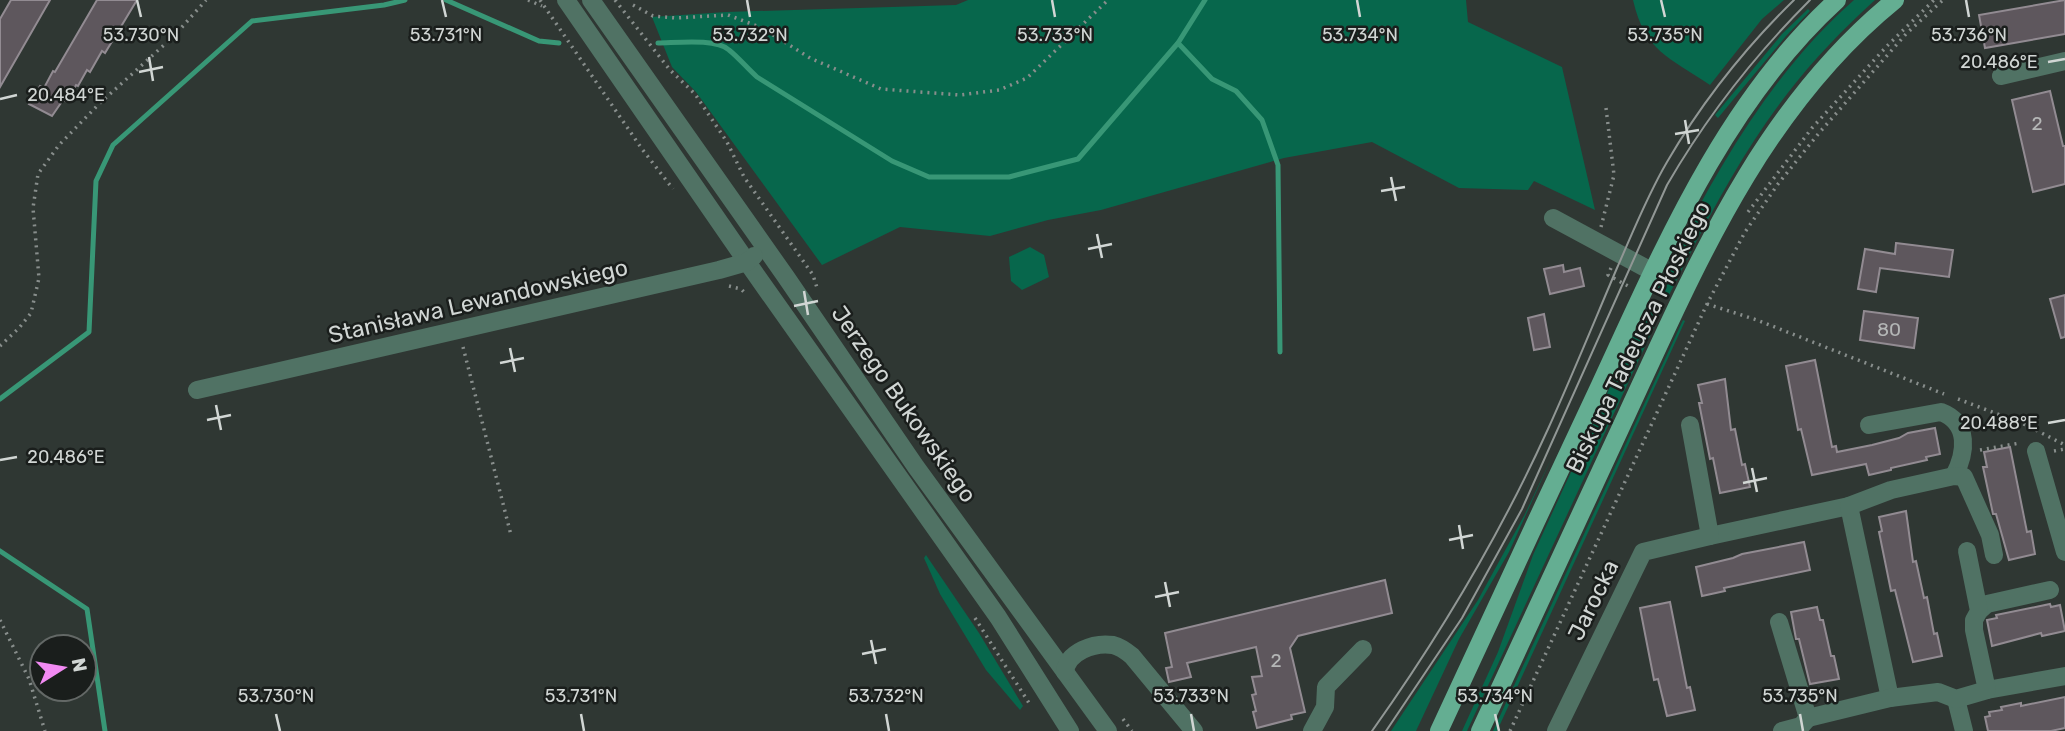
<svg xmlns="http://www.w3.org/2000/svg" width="2065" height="731" viewBox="0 0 2065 731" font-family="Rubik,sans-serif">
	<rect width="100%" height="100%" fill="#2f3733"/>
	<!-- green -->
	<g fill="#07674c">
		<polygon points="968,0 1466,0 1468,22 1562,67 1595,210 1534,181 1528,190 1459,188 1372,142 1284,158 1101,210 1048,220 990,236 900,227 822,265 696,92 672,67 652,17 726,12 956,5"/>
		<path d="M1633 0H1784L1762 19 1710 85C1669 57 1645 52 1633 0Z"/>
		<path d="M1854 0H1875C1843 29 1813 60 1787 94 1739 156 1703 228 1668 297L1655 291C1708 186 1764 79 1854 0Z"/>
		<polygon points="1808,9 1810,11 1786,36 1718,118 1715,115 1782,34"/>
		<polygon points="1030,247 1044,255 1049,277 1022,290 1011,281 1009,257"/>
		<polygon points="1647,306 1660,314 1467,731 1462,731 1498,652 1533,555"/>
		<polygon points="1683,320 1685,321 1497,731 1493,731"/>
		<polygon points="1552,457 1509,552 1459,639 1416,731 1391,731 1478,600 1525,514"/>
		<polygon points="926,555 979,633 1023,706 1020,710 986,670 940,594 924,558"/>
	</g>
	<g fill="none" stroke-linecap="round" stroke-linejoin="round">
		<!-- stream -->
		<g stroke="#389776" stroke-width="5">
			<polyline points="446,0 539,41 559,43"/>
			<path d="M658 43C675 43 716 38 729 50 739 58 747 68 757 77L892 161 929 177H1009L1078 159 1178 43 1205 0"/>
			<polyline points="1178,43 1212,79 1236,91 1262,120 1278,165 1280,352"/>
			<polyline points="0,399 89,332 96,181 113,145 252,21 384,5 405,0"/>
			<polyline points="0,551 87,609 105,731"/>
		</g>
	</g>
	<!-- building -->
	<g fill="#5e575d" stroke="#928b92" stroke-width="2">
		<polygon points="11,0 50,0 0,87 0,19"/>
		<polygon points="97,0 137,0 105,53 102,51 90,72 87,70 78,86 76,85 72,93 70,92 65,101 63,100 52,116 29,104 40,86 44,88 53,71 55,72"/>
		<polygon points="2065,0 2065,34 1985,48 1979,15"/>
		<polygon points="2050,91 2063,146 2065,146 2065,184 2033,192 2012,100"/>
		<polygon points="1896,243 1953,250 1949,277 1880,268 1876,292 1858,289 1865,249 1895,254"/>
		<polygon points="1563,265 1564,272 1580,268 1584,286 1550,294 1544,269"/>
		<polygon points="2065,295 2065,337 2061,338 2050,299"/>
		<polygon points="1864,311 1918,318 1914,348 1860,340"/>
		<polygon points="1544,314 1550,347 1534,350 1528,318"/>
		<polygon points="1815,360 1832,447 1836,446 1837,452 1872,445 1899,438 1908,433 1935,428 1940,454 1926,457 1927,460 1891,468 1891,470 1869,475 1866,464 1812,475 1801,429 1798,430 1786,366"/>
		<polygon points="1725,379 1731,430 1735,429 1742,465 1745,464 1750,487 1720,493 1713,458 1710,459 1699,403 1702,403 1698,385"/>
		<polygon points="2010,447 2027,532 2031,531 2035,554 2009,560 1996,514 1993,514 1983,467 1987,467 1984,452"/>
		<polygon points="1906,511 1913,562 1916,561 1924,598 1927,597 1934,634 1937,633 1942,656 1913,662 1895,590 1891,591 1879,532 1882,531 1879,517"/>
		<polygon points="1804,542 1810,570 1724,588 1725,591 1702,596 1696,567 1733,558 1742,554"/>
		<polygon points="1385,580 1392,613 1298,636 1290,648 1305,712 1291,715 1292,719 1257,728 1253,712 1256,711 1252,695 1256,694 1252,677 1262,676 1256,647 1187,663 1191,677 1169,682 1166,668 1172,667 1165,633"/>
		<polygon points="1670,602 1687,688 1690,687 1695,710 1667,716 1658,679 1654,680 1640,608"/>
		<polygon points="2050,604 2051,607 2060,605 2065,631 2042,636 2041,633 1992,646 1987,620 1997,618 1996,615"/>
		<polygon points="1817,607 1820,620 1823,620 1831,656 1834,656 1839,679 1810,684 1799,639 1796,639 1791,612"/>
		<polygon points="2065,697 2065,728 2051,731 1988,731 1985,717 1990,716 1989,712 2002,710 2001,707 2021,703 2021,706"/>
	</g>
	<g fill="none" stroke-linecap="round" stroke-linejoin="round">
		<!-- path -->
		<g stroke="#888e8c" stroke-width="3.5" stroke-dasharray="2 5" stroke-linecap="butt">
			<polyline points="528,0 542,6"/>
			<polyline points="540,0 642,149 673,189"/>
			<polyline points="615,0 670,70 695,94 727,142 744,177 813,275 818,291"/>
			<polyline points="633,5 653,16 676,18 728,15 762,28 810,58 881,89 960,95 999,90 1027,78 1108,0"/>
			<polyline points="1748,212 1812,128 1887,46 1934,0"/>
			<polyline points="1601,227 1614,175 1606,108"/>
			<polyline points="1611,268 1608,275 1628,286"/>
			<polyline points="729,286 741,289 746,294"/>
			<polyline points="1707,304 1757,320 1944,394"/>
			<polyline points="0,346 19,328 31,313 39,278 33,208 38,174 59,145 99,104 175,35 206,0"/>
			<polyline points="463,347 511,535"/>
			<polyline points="1958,399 2026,425 2065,445"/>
			<polyline points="1980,450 2020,443"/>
			<polyline points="2054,451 2065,449"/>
			<polyline points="975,618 1029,703"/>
			<polyline points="0,620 29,679 45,731"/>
			<polyline points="1123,719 1132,731"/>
			<polyline points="1510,731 1707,304 1745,232 1778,184 1819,133 1906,34 1943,0"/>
		</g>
		<!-- minor -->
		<g stroke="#507264" stroke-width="18">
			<polyline points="566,0 747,262 998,617 1070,731"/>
			<polyline points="591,0 786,277 916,467 1108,731"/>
			<polyline points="2001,76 2065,61"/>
			<polyline points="1553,218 1653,272"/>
			<polyline points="197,390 719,270 747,262 754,256"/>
			<path d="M1869 425 1941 412C1970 423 1966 453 1954 476"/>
			<polyline points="2036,451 2065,552"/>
			<polyline points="1710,536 1849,506"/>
			<polyline points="1979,611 1987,604 2050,590"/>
			<polyline points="1779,622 1808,718 1801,726 1782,731"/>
			<path d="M1065 672C1067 652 1094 642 1113 645 1121 647 1126 651 1132 656L1194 731"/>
			<polyline points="1987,690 2065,676"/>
			<polyline points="1890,698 1849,506 1891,490 1954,476 1964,477 1990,535 1994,555"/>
			<polyline points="1956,699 1964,731"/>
			<polyline points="1808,718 1890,698 1938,692 1956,699 1987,690 1974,630 1974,620 1979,611 1967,551"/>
			<polyline points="1312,731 1325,707 1326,687 1363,649"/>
			<polyline points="1556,731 1643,552 1710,536 1690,425"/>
		</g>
		<!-- major -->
		<g stroke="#64ae92" stroke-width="18">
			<path d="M1439 731C1492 616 1546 500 1600 385 1663 249 1724 103 1837 0"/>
			<path d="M1480 731C1529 625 1578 520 1627 414 1697 263 1762 108 1895 0"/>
		</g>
		<!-- tram -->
		<g stroke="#919795" stroke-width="2">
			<path d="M1372 731C1441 634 1499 537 1548 429 1572 376 1594 322 1617 268 1633 232 1647 196 1667 162 1702 102 1745 48 1794 0"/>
			<path d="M1386 731 1462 618 1522 509 1667 185C1707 116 1754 56 1810 0"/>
		</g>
	</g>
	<!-- ticks -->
	<path fill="none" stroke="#d1d6d4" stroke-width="2.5" d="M137 0 141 17M442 0 446 17M747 0 750 17M1052 0 1055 17M1357 0 1360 17M1661 0 1665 17M1966 0 1969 17M149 57 153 81M2048 62 2065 59M139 72 163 67M0 99 17 95M1685 120 1689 144M1675 134 1699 130M1391 177 1396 201M1381 191 1405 187M1097 234 1102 258M1088 249 1112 244M804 291 808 315M794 306 818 301M510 348 515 372M500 363 524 358M216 405 221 430M207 420 231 415M2048 423 2065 420M0 460 17 457M1752 468 1757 492M1743 483 1767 478M1459 525 1463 549M1449 540 1473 535M1165 582 1170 607M1155 597 1179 592M871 640 876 664M862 654 886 649M276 714 280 731M581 714 584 731M886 714 889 731M1191 714 1194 731M1495 714 1499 731M1800 714 1803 731"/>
	<g text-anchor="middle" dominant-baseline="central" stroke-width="5" stroke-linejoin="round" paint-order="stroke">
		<!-- number labels -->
		<g font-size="19" fill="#b4b6b6">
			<text x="2037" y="123">2</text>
			<text x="1889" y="329">80</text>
			<text x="1276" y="660">2</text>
		</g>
		<!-- street labels -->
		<g font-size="23" fill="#d1d6d4" stroke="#1a1e1c">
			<text transform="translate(478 301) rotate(-13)">Stanisława Lewandowskiego</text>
			<text transform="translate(1638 337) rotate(-64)">Biskupa Tadeusza Płoskiego</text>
			<text transform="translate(904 404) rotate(55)">Jerzego Bukowskiego</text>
			<text transform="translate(1593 600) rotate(-64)">Jarocka</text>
		</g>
	</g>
	<g font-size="18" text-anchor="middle" fill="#d1d6d4" stroke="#1a1e1c" stroke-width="5" stroke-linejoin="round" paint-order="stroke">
		<text x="141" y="41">53.730°N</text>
		<text x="446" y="41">53.731°N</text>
		<text x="750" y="41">53.732°N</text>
		<text x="1055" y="41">53.733°N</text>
		<text x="1360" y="41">53.734°N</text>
		<text x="1665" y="41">53.735°N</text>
		<text x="1969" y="41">53.736°N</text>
		<text x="1999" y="68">20.486°E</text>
		<text x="66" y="101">20.484°E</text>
		<text x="1999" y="429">20.488°E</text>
		<text x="66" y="463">20.486°E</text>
		<text x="276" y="702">53.730°N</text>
		<text x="581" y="702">53.731°N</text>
		<text x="886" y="702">53.732°N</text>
		<text x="1191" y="702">53.733°N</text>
		<text x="1495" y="702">53.734°N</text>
		<text x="1800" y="702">53.735°N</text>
	</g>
	<!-- north arrow -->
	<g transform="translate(63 668) rotate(79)"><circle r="33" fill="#1a1e1c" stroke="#636866" stroke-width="2"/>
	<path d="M0-5L12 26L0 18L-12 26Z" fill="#f28af3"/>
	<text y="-10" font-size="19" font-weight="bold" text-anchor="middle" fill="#d1d6d4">N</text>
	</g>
</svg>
